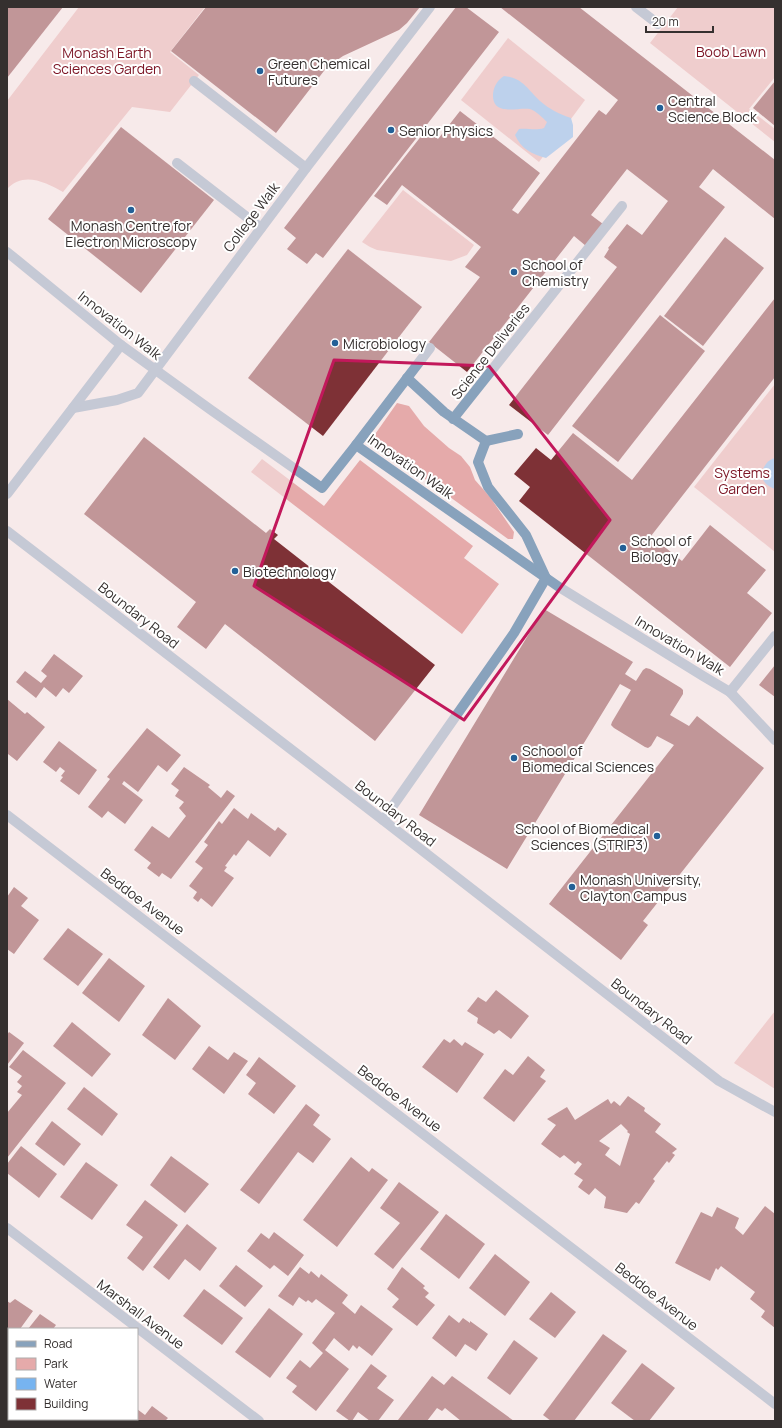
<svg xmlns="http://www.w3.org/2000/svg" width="782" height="1428" viewBox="0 0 782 1428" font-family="Manrope,sans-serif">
	<rect width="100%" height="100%" fill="#f7eaea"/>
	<!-- green -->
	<g fill="#e5aaaa">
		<path d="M79 7H205L170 52 199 75 170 112 132 107 63 192C46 182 23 171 7 189V101Z"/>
		<polygon points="678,7 775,7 775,77 749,109 775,129 775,142 650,43"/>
		<polygon points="508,38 585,100 539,162 461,100"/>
		<polygon points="403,190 474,245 467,255 451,261 377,250 370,247 362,242"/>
		<polygon points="775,384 775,552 694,487"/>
		<polygon points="397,403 409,406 424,426 449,448 461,456 470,467 475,480 490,497 514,532 513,539 508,539 497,531 371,440"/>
		<polygon points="262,459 324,506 360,460 473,546 464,558 499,584 462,634 251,472"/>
		<polygon points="775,1011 775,1089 734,1063"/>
	</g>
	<!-- water -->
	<g fill="#77b4f0">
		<path d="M504 76C523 78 527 89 540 101 549 109 559 114 571 118L573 125V137L546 158C532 154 521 149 515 135L519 129C528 128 535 131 544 128L547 122C543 118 536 111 530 109 517 107 492 117 493 94 494 85 498 80 504 76Z"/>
		<path d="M775 458V489C767 486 764 483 761 475 763 467 767 460 775 458Z"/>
	</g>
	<!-- building -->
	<g fill="#7e3136" fill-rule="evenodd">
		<polygon points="7,7 63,7 7,78"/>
		<polygon points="206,7 420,7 407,23 399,30 343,56 327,67 276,133 171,51"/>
		<polygon points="456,7 466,7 499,32 323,258 316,253 307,264 287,249 296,238 284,228"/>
		<polygon points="500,7 579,7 775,160 775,219 713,169 699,187 725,207 548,435 509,405 617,267 604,257 609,249 608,248 627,224 642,235 668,201 627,169 591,215 603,224 586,246 574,236 467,372 429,342 480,277 465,267 481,247 402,185 387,205 374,196 426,130 438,139 460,111 540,173 512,210 518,214 599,110 606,115 618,100"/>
		<polygon points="775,81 775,126 753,108"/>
		<polygon points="121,127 214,200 141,293 48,219"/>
		<polygon points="725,237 764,268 703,346 664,316"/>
		<polygon points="348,249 422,307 323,436 248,378"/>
		<polygon points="775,298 775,377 651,536 682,561 710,525 766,570 747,593 772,613 730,667 519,501 530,487 514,474 536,448 551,460 573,433 632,480"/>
		<polygon points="660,315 705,351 618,462 572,426"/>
		<polygon points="144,437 266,533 270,529 278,535 274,539 435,665 375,741 225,624 206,649 177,627 196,602 84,514"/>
		<polygon points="544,609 633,662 625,674 636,681 643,670 646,668 650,669 681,688 683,690 683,694 670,715 689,726 697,716 764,768 643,921 648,925 621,960 549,904 674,745 657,736 651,746 648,748 645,747 614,728 611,725 612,722 631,690 620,684 507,869 419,815"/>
		<polygon points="54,654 83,676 69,693 63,688 56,697 44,687 36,698 16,682 25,671 41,683 47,676 41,671"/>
		<polygon points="775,665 775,697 759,685"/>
		<polygon points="7,699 25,714 27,712 45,727 17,761 8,754 7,756"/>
		<polygon points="147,728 181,755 167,772 158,765 138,792 124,781 122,784 143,800 125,824 108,811 102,818 88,807 110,779 107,777"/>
		<polygon points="59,741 97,770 79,795 60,781 63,777 61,776 65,771 60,767 56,772 43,762"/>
		<polygon points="184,767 210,785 208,787 221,798 227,790 235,796 171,879 162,873 159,877 147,868 151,863 134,850 152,826 169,838 186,816 179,808 184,802 175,796 179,790 171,784"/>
		<polygon points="234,808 248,819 251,813 275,831 278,827 287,834 270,857 248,840 236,856 234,854 225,866 227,867 224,871 234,878 212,907 201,898 198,902 193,898 197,892 189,886 203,868 195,862 208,845 204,842 219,821 222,824"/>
		<polygon points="14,887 28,898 21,906 39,920 14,954 7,949 7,897"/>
		<polygon points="68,928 103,954 78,986 43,959"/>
		<polygon points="109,958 145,986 119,1022 82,993"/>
		<polygon points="496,990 529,1016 511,1039 499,1030 494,1034 477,1023 478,1018 467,1011 478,997 486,1002"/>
		<polygon points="168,998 201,1026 175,1060 142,1035"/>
		<polygon points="72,1022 111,1054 92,1077 53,1046"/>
		<polygon points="9,1032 24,1043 7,1065 7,1035"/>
		<polygon points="444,1039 450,1043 454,1039 462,1046 465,1042 484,1054 457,1093 422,1067"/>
		<polygon points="209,1046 228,1060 234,1052 248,1061 224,1094 192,1069"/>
		<polygon points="23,1050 66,1083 7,1158 7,1113 22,1095 17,1092 22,1086 17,1082 22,1076 9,1067"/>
		<polygon points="528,1056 545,1070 540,1077 546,1081 514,1122 483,1098 505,1069 513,1075"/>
		<polygon points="259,1057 296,1086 274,1114 248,1094 256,1083 246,1075"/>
		<polygon points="84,1087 118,1114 102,1136 67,1109"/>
		<path d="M628 1096 645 1108 644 1111 661 1124 655 1132 677 1149 672 1153 675 1155 669 1163 667 1161 653 1179 655 1181 639 1204 636 1202 627 1213 604 1208 606 1197 595 1188 589 1195 578 1187 583 1180 574 1174 582 1164 578 1161 575 1164 564 1155 560 1158 541 1144 556 1125 547 1119 567 1107 575 1120 608 1099 611 1104 614 1101 620 1106ZM621 1124 628 1131 627 1132 630 1134 620 1166 605 1155 610 1148 599 1141Z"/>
		<polygon points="306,1104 320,1115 313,1125 331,1139 313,1163 298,1152 259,1204 240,1190"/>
		<polygon points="52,1121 81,1144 64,1166 35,1144"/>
		<polygon points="21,1146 57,1174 39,1198 7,1173 7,1164"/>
		<polygon points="171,1156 209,1184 185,1213 150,1185"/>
		<polygon points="351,1157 369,1172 372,1168 388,1180 337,1247 303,1220"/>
		<polygon points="86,1162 118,1185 92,1220 60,1197"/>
		<polygon points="399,1182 439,1212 393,1269 374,1254 400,1223 380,1208"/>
		<polygon points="145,1200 178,1225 143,1271 127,1258 143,1237 126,1225"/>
		<polygon points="765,1206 775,1214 775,1328 761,1317 765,1311 750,1299 755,1292 721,1266 718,1270 716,1268 710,1281 675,1263 701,1212 712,1217 717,1207 739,1218 735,1228 743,1235"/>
		<polygon points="446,1214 485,1244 459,1279 420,1249"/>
		<polygon points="187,1224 217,1248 200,1271 185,1259 169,1280 153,1267"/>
		<polygon points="274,1232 304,1255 288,1276 274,1265 270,1269 247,1251 261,1233 269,1239"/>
		<polygon points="495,1254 530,1282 505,1316 469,1288"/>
		<polygon points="236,1265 263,1286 245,1307 219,1286"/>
		<polygon points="300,1267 309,1274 311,1271 319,1278 321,1274 348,1295 342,1303 355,1314 361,1305 393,1329 372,1356 359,1346 357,1349 353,1345 349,1351 334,1338 325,1350 349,1369 316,1411 292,1392 297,1386 286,1378 300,1360 310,1368 323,1353 312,1343 335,1313 316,1299 312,1303 308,1300 306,1302 299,1297 293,1306 278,1296"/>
		<polygon points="402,1267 425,1286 423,1288 429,1293 425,1297 435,1305 417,1326 392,1307 399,1299 387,1289"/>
		<polygon points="204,1289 243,1318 222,1345 183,1316"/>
		<polygon points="551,1292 576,1312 555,1338 529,1319"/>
		<polygon points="15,1299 33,1311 20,1329 9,1329 9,1344 7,1346 7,1301 10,1303"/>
		<polygon points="269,1308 303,1334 270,1378 235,1352"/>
		<polygon points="40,1314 56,1325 53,1329 28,1329"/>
		<polygon points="449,1315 459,1323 463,1318 470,1323 470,1321 488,1334 476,1351 465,1344 456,1357 432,1338"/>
		<polygon points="603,1334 627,1351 574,1421 551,1421 543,1415"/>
		<polygon points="514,1340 538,1358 510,1395 487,1378"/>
		<polygon points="9,1354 9,1371 7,1369 7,1357"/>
		<polygon points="642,1363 675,1388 649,1421 635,1421 611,1403"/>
		<polygon points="371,1364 387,1376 377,1388 394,1400 378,1421 370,1421 358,1412 352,1421 350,1421 336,1411"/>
		<polygon points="432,1376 444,1385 452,1376 514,1421 461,1421 445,1408 442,1411 437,1408 427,1421 399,1421 398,1420"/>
		<polygon points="152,1406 168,1418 165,1421 114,1421 116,1419 137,1419 137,1409 145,1415"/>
	</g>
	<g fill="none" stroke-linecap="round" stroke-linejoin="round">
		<!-- minor -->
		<g stroke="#88a2bc" stroke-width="10">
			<polyline points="636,7 658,24"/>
			<polyline points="194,81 306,168"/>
			<polyline points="177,163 261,228"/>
			<polyline points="7,252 121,345 211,410 322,488 356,445 559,587 703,676 730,692 775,740"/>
			<polyline points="407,378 444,412 486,441 518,434"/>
			<polyline points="73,408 117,400 138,393 306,168 430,7"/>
			<polyline points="453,419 622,206"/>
			<polyline points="356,445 430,348"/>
			<polyline points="7,494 121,345"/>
			<polyline points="7,531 383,820 719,1081 775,1112"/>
			<polyline points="730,692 775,636"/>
			<polyline points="7,815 775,1404"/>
			<polyline points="383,820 514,633 546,578 526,535 488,487 478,462 486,441"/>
			<polyline points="7,1228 259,1421"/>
		</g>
	</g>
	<!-- marked area -->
	<path d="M0 0H782V1428H0ZM334 360 489 366 610 520 464 720 254 586Z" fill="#f7eaea" fill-opacity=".55" fill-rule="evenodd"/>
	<path fill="none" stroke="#c2185b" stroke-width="3" stroke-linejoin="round" d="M334 360 489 366 610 520 464 720 254 586Z"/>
	<!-- markers -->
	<g fill="#236097" stroke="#fff" stroke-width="1.5">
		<circle cx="260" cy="71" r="4"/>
		<circle cx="660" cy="108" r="4"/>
		<circle cx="391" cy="130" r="4"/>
		<circle cx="131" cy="210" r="4"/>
		<circle cx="514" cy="272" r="4"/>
		<circle cx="335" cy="343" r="4"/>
		<circle cx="623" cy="548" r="4"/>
		<circle cx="235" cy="571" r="4"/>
		<circle cx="514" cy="758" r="4"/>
		<circle cx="657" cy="836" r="4"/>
		<circle cx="572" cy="887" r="4"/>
	</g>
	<g text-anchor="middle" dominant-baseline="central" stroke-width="4" stroke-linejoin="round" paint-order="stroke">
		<!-- park labels -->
		<g font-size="14" fill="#7c1424" stroke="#fff">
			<text x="731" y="51">Boob Lawn</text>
			<text x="107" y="52">Monash Earth<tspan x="107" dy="16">Sciences Garden</tspan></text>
			<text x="742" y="472">Systems<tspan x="742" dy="16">Garden</tspan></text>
		</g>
		<!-- poi labels -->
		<g font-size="14" fill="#35302f" stroke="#fff" text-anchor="start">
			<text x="268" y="63">Green Chemical<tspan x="268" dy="16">Futures</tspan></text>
			<text x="668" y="100">Central<tspan x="668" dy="16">Science Block</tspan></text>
			<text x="399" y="130">Senior Physics</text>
			<text x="131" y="225" text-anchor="middle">Monash Centre for<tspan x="131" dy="16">Electron Microscopy</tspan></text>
			<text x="522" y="264">School of<tspan x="522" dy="16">Chemistry</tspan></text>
			<text x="343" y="343">Microbiology</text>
			<text x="631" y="540">School of<tspan x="631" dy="16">Biology</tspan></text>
			<text x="243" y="571">Biotechnology</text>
			<text x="522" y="750">School of<tspan x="522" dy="16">Biomedical Sciences</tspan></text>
			<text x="649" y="828" text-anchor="end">School of Biomedical<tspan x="649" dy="16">Sciences (STRIP3)</tspan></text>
			<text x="580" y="879">Monash University,<tspan x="580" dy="16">Clayton Campus</tspan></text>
		</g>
		<!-- street labels -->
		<g font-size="14" fill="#35302f" stroke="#fff">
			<text transform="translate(251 217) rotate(-53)">College Walk</text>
			<text transform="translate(120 325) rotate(38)">Innovation Walk</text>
			<text transform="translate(490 351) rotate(-52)">Science Deliveries</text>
			<text transform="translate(411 466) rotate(35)">Innovation Walk</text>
			<text transform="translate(139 615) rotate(38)">Boundary Road</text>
			<text transform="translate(680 645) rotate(31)">Innovation Walk</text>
			<text transform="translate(396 813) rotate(38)">Boundary Road</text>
			<text transform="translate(143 901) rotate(37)">Beddoe Avenue</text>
			<text transform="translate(652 1011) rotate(38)">Boundary Road</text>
			<text transform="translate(400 1098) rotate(37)">Beddoe Avenue</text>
			<text transform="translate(657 1296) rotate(38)">Beddoe Avenue</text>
			<text transform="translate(141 1314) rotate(37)">Marshall Avenue</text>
		</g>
	</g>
	<!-- border -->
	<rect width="782" height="1428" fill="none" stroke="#35302f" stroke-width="16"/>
	<!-- legend -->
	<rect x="8" y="1328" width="130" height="92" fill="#ffffff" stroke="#aeacac"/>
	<rect x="16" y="1341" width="20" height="6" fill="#88a2bc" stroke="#aeacac"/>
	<text x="44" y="1348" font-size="12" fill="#35302f">Road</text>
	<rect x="16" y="1358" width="20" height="12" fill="#e5aaaa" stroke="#aeacac"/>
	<text x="44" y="1368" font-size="12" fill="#35302f">Park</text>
	<rect x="16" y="1378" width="20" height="12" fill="#77b4f0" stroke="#aeacac"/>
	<text x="44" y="1388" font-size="12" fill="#35302f">Water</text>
	<rect x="16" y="1398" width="20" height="12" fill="#7e3136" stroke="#aeacac"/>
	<text x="44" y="1408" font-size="12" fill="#35302f">Building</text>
	<!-- scale -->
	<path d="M646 26v6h67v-6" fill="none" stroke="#35302f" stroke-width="2"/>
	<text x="652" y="26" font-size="12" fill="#35302f" stroke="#ffffff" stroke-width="3" paint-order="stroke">20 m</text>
</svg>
